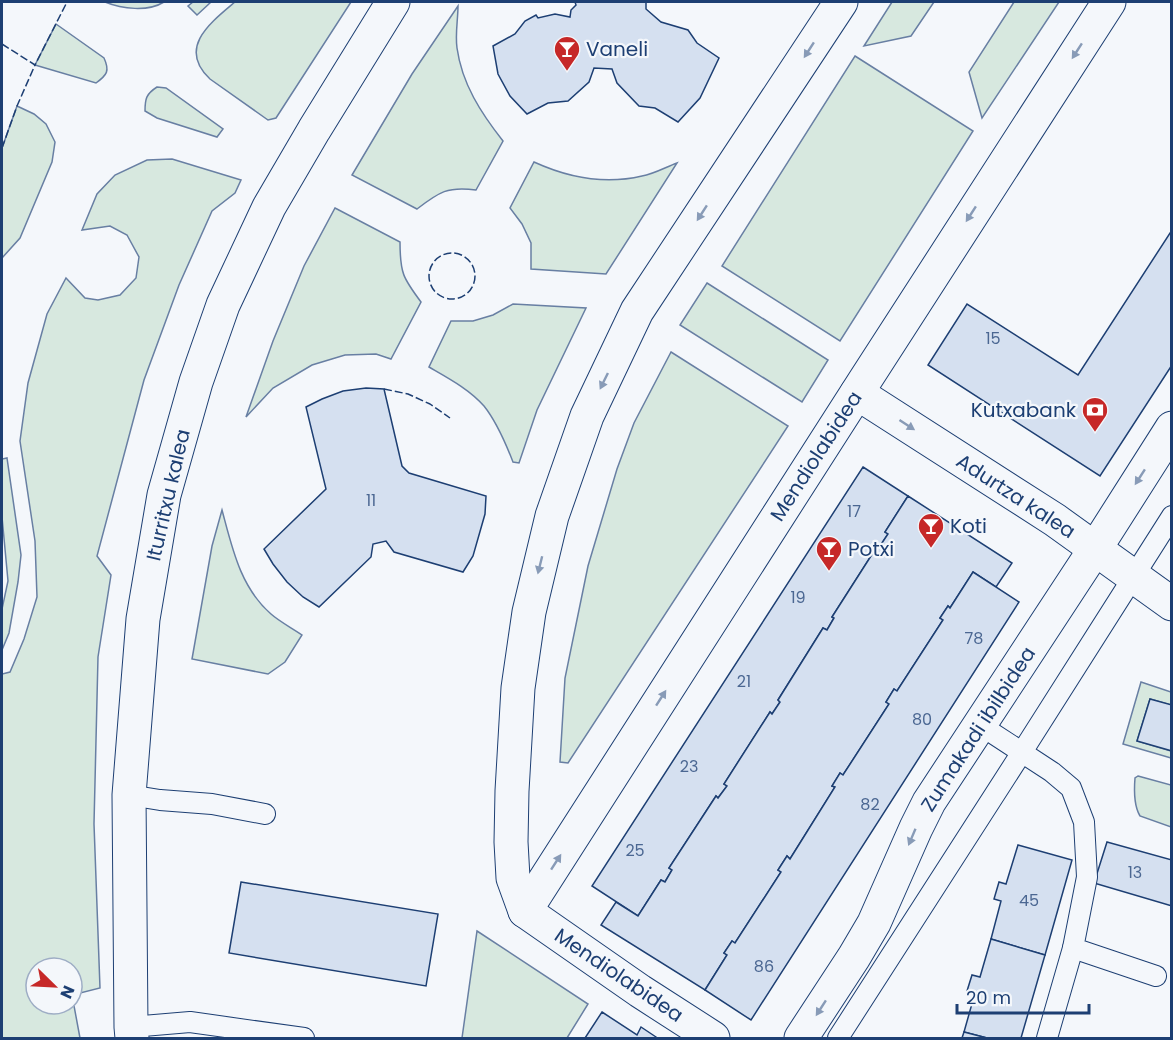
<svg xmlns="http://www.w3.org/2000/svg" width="1173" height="1040" viewBox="0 0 1173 1040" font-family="Poppins,sans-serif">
	<rect width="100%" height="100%" fill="#f4f7fb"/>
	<!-- green -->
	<g fill="#d7e8df" stroke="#687fa3" stroke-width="1.5" fill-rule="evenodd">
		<path d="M105 2H164C148 12 122 9 105 2Z"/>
		<polygon points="193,2 211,2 197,15 188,6"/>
		<path d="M235 2H351L276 118 268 120 210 79C177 48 210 23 235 2Z"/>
		<polygon points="892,2 934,2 911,36 864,46"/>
		<polygon points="1014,2 1059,2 982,118 969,72"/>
		<path d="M458 6C458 19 455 35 457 48 462 84 481 113 503 141L476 190C448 186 439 192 417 209L352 175 412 74Z"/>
		<path d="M56 24 104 58C110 71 107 75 96 83L35 65Z"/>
		<polygon points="855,56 973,131 840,341 722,266"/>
		<path d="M157 87 166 88 223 129 217 137 157 118 145 111C145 99 146 94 157 87Z"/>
		<polygon points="17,106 34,114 46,124 55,142 52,162 20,238 2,258 2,148"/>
		<path d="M172 159 241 180 235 193 212 211 179 285 144 380 97 556 111 575 98 657 94 824 100 988 72 995 80 1038H2V674L10 672 24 639 37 597 35 541 20 441 28 383 47 314 66 278 85 298 98 300 120 295 136 278 139 257 127 235 110 226 82 230 97 194 115 175 147 160ZM36 968H72V1004H36Z"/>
		<path d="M534 162C569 178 604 185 642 176 654 174 666 167 677 163L606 274 531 269V243L522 224 510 208Z"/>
		<path d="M335 208 400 242C400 273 403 278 421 302L391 359 376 354 345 355 312 365 273 388 246 417 273 341 304 266Z"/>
		<polygon points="707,283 828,360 802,402 680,325"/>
		<path d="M513 304 586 308 537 410 519 463 513 462C506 444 496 421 484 406 469 389 448 378 429 367L451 321H473L493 315Z"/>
		<polygon points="671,352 788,426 568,763 560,762 565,678 588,566 617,469 634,423"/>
		<polygon points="7,458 21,555 18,582 9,633 2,650 2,609 8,581 2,517 2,459"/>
		<path d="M222 510C232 547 240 587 271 614 280 622 292 628 302 635L285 662 268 674 192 659 212 546Z"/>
		<polygon points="1141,682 1171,692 1171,705 1150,699 1137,741 1171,751 1171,758 1123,744"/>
		<path d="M1138 776 1171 785V827L1140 816C1134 806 1134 790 1135 778Z"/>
		<polygon points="477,931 588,1004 567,1038 462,1038"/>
	</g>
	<!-- building -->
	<g fill="#d5e0f0" stroke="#1d3f73" stroke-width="1.5">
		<polygon points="575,2 646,2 646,9 661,22 688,30 697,43 719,58 700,98 678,122 655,108 639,106 617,83 612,69 594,68 589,82 568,101 548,103 527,114 510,96 498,74 493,46 515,34 525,21 536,15 538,18 555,14 570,17 571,10 576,5"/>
		<polygon points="1172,230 1172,365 1100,476 928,365 967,304 1078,375"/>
		<polygon points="366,388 384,389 402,466 409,473 486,496 485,514 473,556 463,572 394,552 386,541 373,544 371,557 319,607 303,597 287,582 273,564 264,549 326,489 306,407 322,399 343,391"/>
		<polygon points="863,467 908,496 885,532 888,534 880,546 878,545 832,617 834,618 827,630 823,628 778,700 780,702 772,714 770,712 724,784 727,786 718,798 716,796 669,868 672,870 665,882 661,880 638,916 592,886"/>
		<polygon points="908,496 1012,563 996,587 973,572 950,608 948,606 940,618 943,620 897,691 894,689 886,702 889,704 843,775 840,773 832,786 835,787 790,859 787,856 778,870 781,872 735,943 732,941 724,953 727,955 705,990 601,925 616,902 638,916 661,880 665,882 672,870 669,868 716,796 718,798 727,786 724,784 770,712 772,714 780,702 778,700 823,628 827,630 834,618 832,617 878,545 880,546 888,534 885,532"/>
		<polygon points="973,572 1019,602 751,1020 705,990 727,955 724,953 732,941 735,943 781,872 778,870 787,856 790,859 835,787 832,786 840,773 843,775 889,704 886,702 894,689 897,691 943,620 940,618 948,606 950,608"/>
		<polygon points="1150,699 1172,705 1172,751 1137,741"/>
		<polygon points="1107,842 1172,860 1172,906 1094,883"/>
		<polygon points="1018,845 1072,860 1045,955 991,939 1001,901 994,899 999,882 1006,884"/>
		<polygon points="241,882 438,914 426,986 229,953"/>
		<polygon points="991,939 1045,955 1021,1038 987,1038 964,1032 975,993 967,991 972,975 980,977"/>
		<polygon points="602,1012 637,1035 641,1027 656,1037 655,1038 585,1038"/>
		<polygon points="964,1032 987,1038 962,1038"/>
	</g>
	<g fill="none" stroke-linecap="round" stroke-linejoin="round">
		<!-- service casing -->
		<g stroke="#1d3f73" stroke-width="22">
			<g id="service">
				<polyline points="980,725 1052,772 1071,788 1084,822 1087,877 1073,948 1156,976"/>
				<polyline points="129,795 160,800 212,804 265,814"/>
				<polyline points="131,1027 190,1022 304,1038"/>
				<polyline points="838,1038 1022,752 1172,516"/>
				<polyline points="1047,1038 1073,948"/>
			</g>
		</g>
		<!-- minor casing -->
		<g stroke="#1d3f73" stroke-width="35">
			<g id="minor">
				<polyline points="857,393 1055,520 1172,604"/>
				<path d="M525 911C719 608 913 304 1109 2"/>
				<polyline points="713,1038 640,991 525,911 513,878 511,842 512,791 518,688 529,612 552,516 587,416 637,311 841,2"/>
				<polyline points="801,1038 854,957 874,923 916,828 929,802 1095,549 1172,428"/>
			</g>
		</g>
		<!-- primary casing -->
		<g stroke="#1d3f73" stroke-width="35">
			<polyline id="primary" points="132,1038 131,1027 129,795 143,619 164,495 196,382 223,305 269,207 314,130 393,2"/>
		</g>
		<!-- service -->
		<use href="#service" stroke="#f4f7fb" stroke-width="20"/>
		<!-- minor -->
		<use href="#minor" stroke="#f4f7fb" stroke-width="33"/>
		<!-- primary -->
		<use href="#primary" stroke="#f4f7fb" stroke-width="33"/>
		<!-- fence -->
		<g stroke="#1d3f73" stroke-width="1.5" stroke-dasharray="8 3" stroke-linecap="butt">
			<polyline points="2,44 35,65 67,2"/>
			<polyline points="2,148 17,106 35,65"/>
			<circle cx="452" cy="276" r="23"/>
			<polyline points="384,389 408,394 430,404 450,418"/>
		</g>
	</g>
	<!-- one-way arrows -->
	<defs><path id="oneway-solid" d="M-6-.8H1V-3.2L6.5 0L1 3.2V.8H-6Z" transform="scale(1.5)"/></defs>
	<g fill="#889bb7">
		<use href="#oneway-solid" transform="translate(809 50) rotate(123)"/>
		<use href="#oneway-solid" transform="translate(1077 51) rotate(123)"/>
		<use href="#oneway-solid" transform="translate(702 213) rotate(123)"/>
		<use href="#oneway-solid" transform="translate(971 214) rotate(123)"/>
		<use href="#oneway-solid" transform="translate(604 381) rotate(116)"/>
		<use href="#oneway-solid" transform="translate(907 425) rotate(33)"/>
		<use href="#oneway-solid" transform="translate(1140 477) rotate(123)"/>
		<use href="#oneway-solid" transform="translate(540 565) rotate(104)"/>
		<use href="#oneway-solid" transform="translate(661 698) rotate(-57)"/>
		<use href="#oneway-solid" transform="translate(912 837) rotate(113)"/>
		<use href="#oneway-solid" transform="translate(556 862) rotate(-57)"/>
		<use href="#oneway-solid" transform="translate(821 1008) rotate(123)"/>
	</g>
	<!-- icons -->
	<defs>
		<g id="bar-pin" transform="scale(1.35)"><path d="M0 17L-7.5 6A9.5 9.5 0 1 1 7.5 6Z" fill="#c62828" stroke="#f4f7fb"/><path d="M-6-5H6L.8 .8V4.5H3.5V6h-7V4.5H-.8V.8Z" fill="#fff"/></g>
		<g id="bank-pin" transform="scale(1.35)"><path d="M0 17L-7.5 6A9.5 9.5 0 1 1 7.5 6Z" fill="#c62828" stroke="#f4f7fb"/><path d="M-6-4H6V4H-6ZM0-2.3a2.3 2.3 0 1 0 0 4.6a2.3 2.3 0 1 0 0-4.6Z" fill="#fff"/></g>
	</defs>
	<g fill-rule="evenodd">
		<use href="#bar-pin" x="567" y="49"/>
		<use href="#bank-pin" x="1095" y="410"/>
		<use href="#bar-pin" x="931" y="526"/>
		<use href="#bar-pin" x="829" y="549"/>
	</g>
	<g text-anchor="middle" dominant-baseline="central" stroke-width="4.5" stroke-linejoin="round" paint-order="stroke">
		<!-- number labels -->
		<g font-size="16" fill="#4b6792">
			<text x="993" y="338">15</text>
			<text x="371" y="500">11</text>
			<text x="854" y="511">17</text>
			<text x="798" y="597">19</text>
			<text x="974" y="638">78</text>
			<text x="744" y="681">21</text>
			<text x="922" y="719">80</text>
			<text x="689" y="766">23</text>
			<text x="870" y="804">82</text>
			<text x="635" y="850">25</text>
			<text x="1135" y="872">13</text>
			<text x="1029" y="900">45</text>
			<text x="764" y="966">86</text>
		</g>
		<!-- poi labels -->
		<g font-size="20" fill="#1d3f73" stroke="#f4f7fb" text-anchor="start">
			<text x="586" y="49">Vaneli</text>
			<text x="1076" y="410" text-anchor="end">Kutxabank</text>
			<text x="950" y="526">Koti</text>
			<text x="848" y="549">Potxi</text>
		</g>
		<!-- street labels -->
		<g font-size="20" fill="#1d3f73" stroke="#f4f7fb">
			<text transform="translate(816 456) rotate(-57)">Mendiolabidea</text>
			<text transform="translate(168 495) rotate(-77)">Iturritxu kalea</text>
			<text transform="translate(1016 496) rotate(33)">Adurtza kalea</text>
			<text transform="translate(978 729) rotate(-57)">Zumakadi ibilbidea</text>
			<text transform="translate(619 975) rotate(34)">Mendiolabidea</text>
		</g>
	</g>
	<!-- border -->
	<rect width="1173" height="1040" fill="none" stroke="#1d3f73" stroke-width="6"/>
	<!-- north arrow -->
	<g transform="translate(54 986) rotate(114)"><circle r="28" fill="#f4f7fb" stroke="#9eadc5" stroke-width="1.5"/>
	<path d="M0-4.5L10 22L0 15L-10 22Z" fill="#c62828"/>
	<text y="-9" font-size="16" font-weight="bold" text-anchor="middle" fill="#1d3f73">N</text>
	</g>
	<!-- scale -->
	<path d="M957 1004v9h132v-9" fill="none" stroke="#1d3f73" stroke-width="3"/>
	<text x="966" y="1004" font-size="18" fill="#1d3f73" stroke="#f4f7fb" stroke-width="4.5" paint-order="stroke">20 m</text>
</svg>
